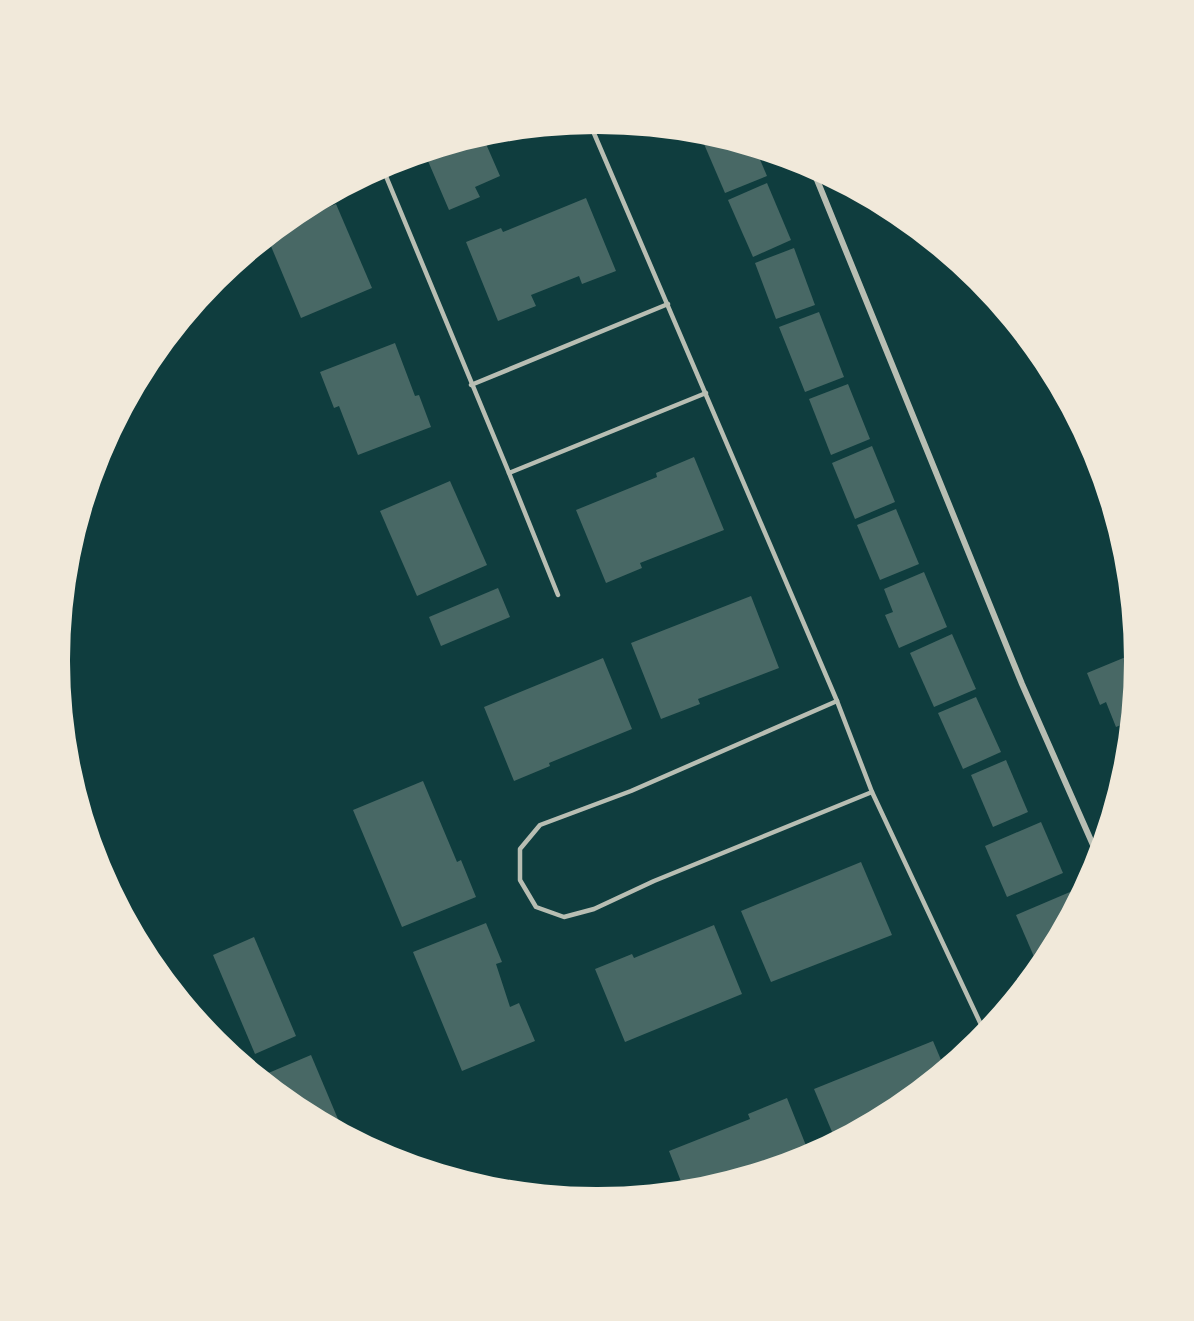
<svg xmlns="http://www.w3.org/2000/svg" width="1194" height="1321" viewBox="0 0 1194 1321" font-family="'Space Grotesk',sans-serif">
	<rect width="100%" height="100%" fill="#0f3d3e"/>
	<!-- building -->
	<g fill="#486865">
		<polygon points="706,135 756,150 767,176 725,193 701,137"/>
		<polygon points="483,137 500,176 475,187 480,197 449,210 425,154"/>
		<polygon points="767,183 791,240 753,257 728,200"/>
		<polygon points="586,198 616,271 582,284 579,276 531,295 536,306 498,321 466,242 501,228 503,232"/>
		<polygon points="336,204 372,288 301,318 268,239 285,225"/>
		<polygon points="794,248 815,305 776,319 755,263"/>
		<polygon points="819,312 844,377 805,392 779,327"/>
		<polygon points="395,343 415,396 419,395 431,427 358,455 339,406 334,408 320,372"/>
		<polygon points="848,384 870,439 831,455 809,399"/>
		<polygon points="872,446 895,502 855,519 832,463"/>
		<polygon points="694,457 724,530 640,563 642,568 606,583 576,510 657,477 656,473"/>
		<polygon points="450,481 487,565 417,596 380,511"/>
		<polygon points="896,509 919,564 880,580 857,525"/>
		<polygon points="924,572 947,627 899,648 885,615 893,612 884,589"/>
		<polygon points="498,588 510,617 441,646 429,617"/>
		<polygon points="751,596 779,668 698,699 700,704 661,719 631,643"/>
		<polygon points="952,634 976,689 934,707 910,653"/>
		<polygon points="1133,654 1128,722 1116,727 1106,702 1100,705 1087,673"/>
		<polygon points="603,658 632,729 549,763 550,766 514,781 484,707"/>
		<polygon points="976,697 1001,752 963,769 938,713"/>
		<polygon points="1006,760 1028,812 993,827 971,775"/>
		<polygon points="423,781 457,862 461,860 476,897 402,927 353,810"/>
		<polygon points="1041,822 1063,873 1007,897 985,846"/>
		<polygon points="861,862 892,935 771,982 741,911"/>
		<polygon points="1070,892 1074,902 1046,954 1035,959 1016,915"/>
		<polygon points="486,923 502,962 496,964 510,1007 519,1003 535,1041 462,1071 413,952"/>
		<polygon points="714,925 742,994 625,1042 595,969 632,954 634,958"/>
		<polygon points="254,937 296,1036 255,1054 213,955"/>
		<polygon points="933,1041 944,1067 895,1107 835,1139 814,1089"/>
		<polygon points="311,1055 343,1131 298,1107 270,1084 266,1074"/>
		<polygon points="787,1098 809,1153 701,1187 684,1189 669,1151 750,1119 748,1114"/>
	</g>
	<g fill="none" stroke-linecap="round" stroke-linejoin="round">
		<!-- service -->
		<g stroke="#b8beb3" stroke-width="4.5">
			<polyline points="590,124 837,701 872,792 984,1031"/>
			<polyline points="383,169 509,473 706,393"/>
			<polyline points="471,385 668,304"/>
			<polyline points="509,473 558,595"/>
			<polyline points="837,701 631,791 540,825 520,849 520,880 536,907 564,917 594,909 654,881 872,792"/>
		</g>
		<!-- minor -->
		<polyline stroke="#b8beb3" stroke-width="6" points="813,170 1022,684 1097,854"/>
	</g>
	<!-- crop -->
	<path d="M0 0H1194V1321H0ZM596 134H598A526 526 0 0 1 1124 660V661A526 526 0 0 1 598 1187H596A526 526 0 0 1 70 661V660A526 526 0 0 1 596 134Z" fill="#f1e9da" fill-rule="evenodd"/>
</svg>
